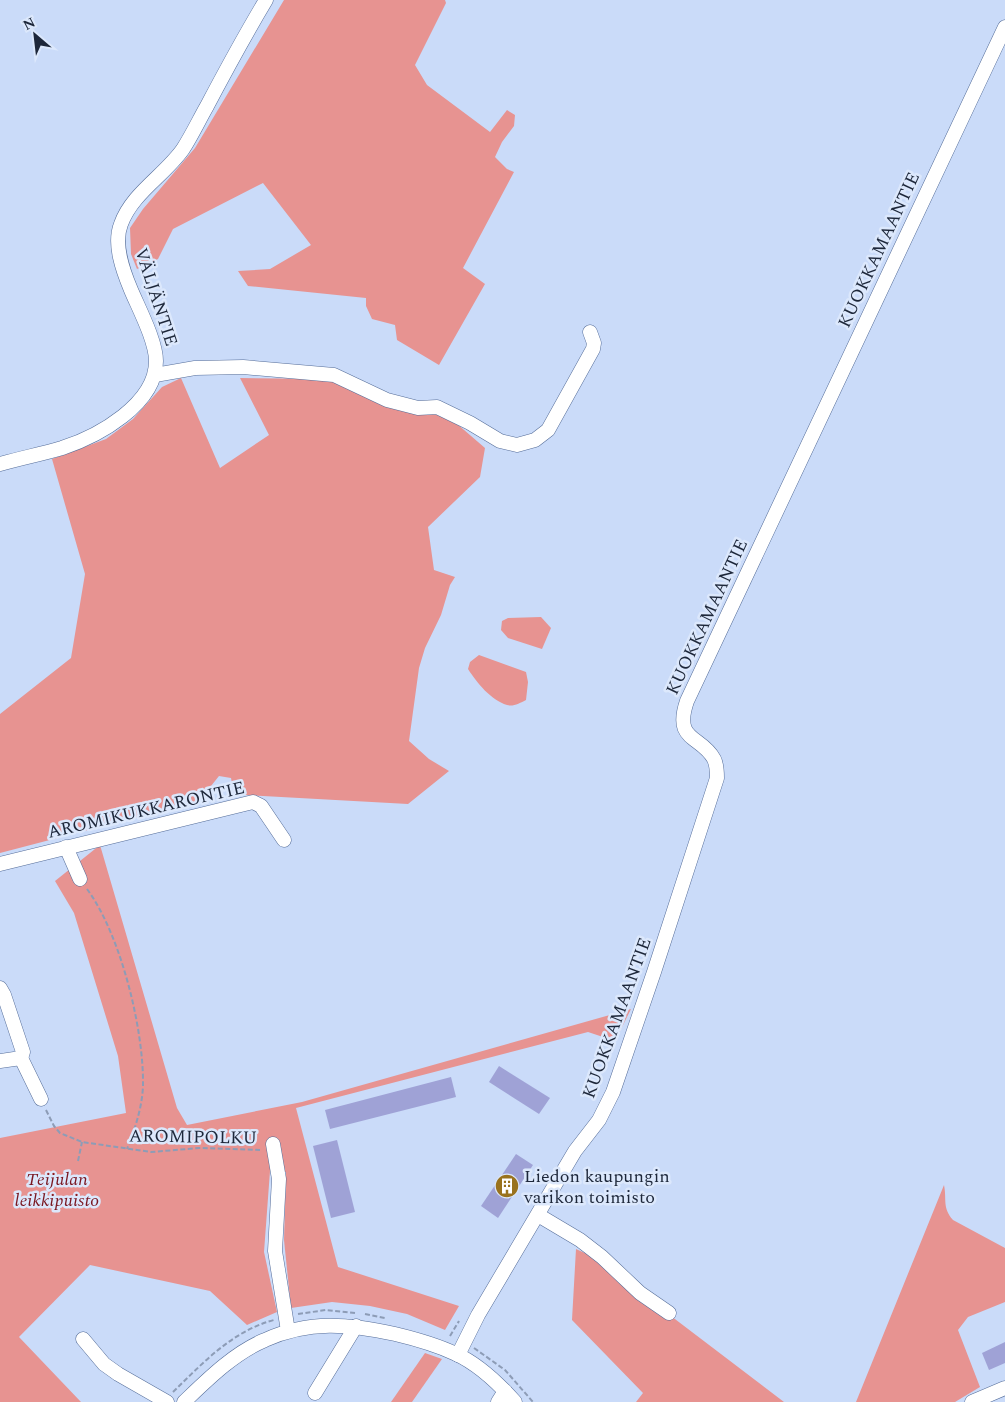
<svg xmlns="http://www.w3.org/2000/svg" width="1005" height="1402" viewBox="0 0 1005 1402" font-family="Spectral,serif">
	<rect width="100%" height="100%" fill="#cadbf9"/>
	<!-- green -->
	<g fill="#e79391">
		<polygon points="284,0 445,0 446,3 415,65 427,85 490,132 507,110 515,115 514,126 502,142 495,157 507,169 514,172 463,268 485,284 439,365 397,340 395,325 372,319 366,306 366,298 248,286 238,271 270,269 311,245 263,183 173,229 158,259 137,269 131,254 130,228 143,209 195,148"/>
		<polygon points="181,378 220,468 269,435 240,378 330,379 386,404 449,417 485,448 480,477 428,527 434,570 455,577 450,585 441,615 425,648 419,668 409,741 429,759 449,771 408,804 245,795 234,793 231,778 219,776 199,801 0,853 0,714 71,658 85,574 52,459 106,439 133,419 162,387"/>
		<polygon points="541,617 551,628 542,649 508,638 501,630 502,621 508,618"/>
		<path d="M479 655 526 672 528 682 526 700C520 703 513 707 507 705 491 700 477 683 468 669L470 662Z"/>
		<polygon points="100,845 177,1108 187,1125 302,1102 631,1009 615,1041 588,1032 296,1108 338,1267 459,1306 445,1330 407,1314 370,1306 332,1302 291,1308 284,1240 286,1172 270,1171 264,1252 277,1312 247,1325 210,1291 90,1265 19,1337 81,1402 0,1402 0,1138 126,1113 118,1056 74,913 55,881"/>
		<path d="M944 1185C947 1200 942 1207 953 1220L1005 1248V1302L968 1317 958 1330 980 1387 955 1402H856Z"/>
		<polygon points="576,1249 589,1255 632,1291 667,1313 784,1402 636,1402 643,1393 572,1320"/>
		<polygon points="425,1353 442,1359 412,1402 391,1402"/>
	</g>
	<!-- building -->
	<g fill="#9fa2d6">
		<polygon points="499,1066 550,1098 539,1114 489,1082"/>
		<polygon points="451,1077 456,1097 330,1129 325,1110"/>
		<polygon points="337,1140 355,1212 331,1218 313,1146"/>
		<polygon points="516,1154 533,1165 498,1218 481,1206"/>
		<polygon points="1005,1342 1005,1363 989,1370 982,1353"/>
	</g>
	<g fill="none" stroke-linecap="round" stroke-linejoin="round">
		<!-- minor casing -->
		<g stroke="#556d99" stroke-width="15">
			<g id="minor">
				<polyline points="155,375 195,368 243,367 334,375 387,400 418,408 437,407 470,423 500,441 517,445 535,440 548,430 593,349 594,343 590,332"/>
				<path d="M0 464C21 458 42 454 62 448 99 436 156 404 156 361 156 341 139 309 131 290 123 271 113 244 121 224 132 193 165 175 183 149 192 135 199 120 207 106 226 70 245 35 266 0"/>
				<polyline points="66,847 80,879"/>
				<polyline points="0,864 253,802 261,806 284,840"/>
				<polyline points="0,988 4,995 23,1052 21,1058 0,1061"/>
				<polyline points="21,1058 41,1099"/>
				<polyline points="273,1144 279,1179 275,1251 288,1331"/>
				<polyline points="538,1215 580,1240 602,1257 640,1293 669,1313"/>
				<polyline points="83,1339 104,1364 118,1374 167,1402"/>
				<path d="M458 1355 478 1315 575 1151 599 1120 613 1092 654 972 717 778C717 772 717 765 714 759 701 735 673 742 687 701L1005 27"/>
				<polyline points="315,1393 356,1326"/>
				<path d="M184 1402C208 1379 234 1353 265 1340 309 1320 349 1324 395 1334 416 1339 437 1345 456 1354 478 1364 499 1384 515 1402"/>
				<polyline points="498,1402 505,1391"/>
				<polyline points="972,1402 1005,1388"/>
			</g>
		</g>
		<!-- path -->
		<g stroke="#8d9cb6" stroke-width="2" stroke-dasharray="5 2.5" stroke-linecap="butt">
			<path d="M87 889C121 935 144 1030 143 1086 142 1108 135 1129 127 1149"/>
			<polyline points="46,1110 54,1126 60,1133 82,1142 151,1152 199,1148 260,1150"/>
			<polyline points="78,1161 82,1142"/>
			<polyline points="298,1314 326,1310 355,1313"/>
			<polyline points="365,1314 385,1318"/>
			<polyline points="450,1336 459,1321"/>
			<polyline points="474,1348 505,1370 533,1402"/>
			<path d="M173 1392C203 1363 232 1331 274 1320"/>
		</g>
		<!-- minor -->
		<use href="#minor" stroke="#fff" stroke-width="14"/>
	</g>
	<!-- icons -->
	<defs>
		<g id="building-disc" transform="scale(1.25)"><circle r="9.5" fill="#99721e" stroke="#dce8fc"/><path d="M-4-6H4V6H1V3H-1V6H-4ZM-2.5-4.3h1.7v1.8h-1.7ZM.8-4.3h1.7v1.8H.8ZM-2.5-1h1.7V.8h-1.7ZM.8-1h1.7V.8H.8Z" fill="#fff"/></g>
	</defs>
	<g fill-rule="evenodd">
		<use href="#building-disc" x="507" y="1186"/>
	</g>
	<g text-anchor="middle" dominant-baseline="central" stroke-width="5" stroke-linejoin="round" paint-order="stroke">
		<!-- street labels -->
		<g font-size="18" fill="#1d273a" stroke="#dce8fc">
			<text transform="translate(879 250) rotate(-65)">KUOKKAMAANTIE</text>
			<text transform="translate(156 297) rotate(72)">VÄLJÄNTIE</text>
			<text transform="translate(707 617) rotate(-65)">KUOKKAMAANTIE</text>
			<text transform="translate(146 810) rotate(-13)">AROMIKUKKARONTIE</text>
			<text transform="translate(617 1018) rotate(-70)">KUOKKAMAANTIE</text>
			<text transform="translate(193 1137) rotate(1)">AROMIPOLKU</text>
		</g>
		<!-- poi labels -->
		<g font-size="18" fill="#1d273a" stroke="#dce8fc" text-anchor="start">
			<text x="524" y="1176">Liedon kaupungin<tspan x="524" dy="21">varikon toimisto</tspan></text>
		</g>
		<!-- park labels -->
		<g font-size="18" font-style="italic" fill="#7a1721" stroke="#dce8fc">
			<text x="57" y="1179">Teijulan<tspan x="57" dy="21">leikkipuisto</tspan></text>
		</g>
	</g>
	<!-- north arrow -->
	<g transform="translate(35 35) rotate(332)" stroke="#dce8fc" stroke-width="4" paint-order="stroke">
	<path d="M0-4L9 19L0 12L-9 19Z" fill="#1d273a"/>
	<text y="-8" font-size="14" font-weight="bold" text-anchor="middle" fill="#1d273a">N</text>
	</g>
</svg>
